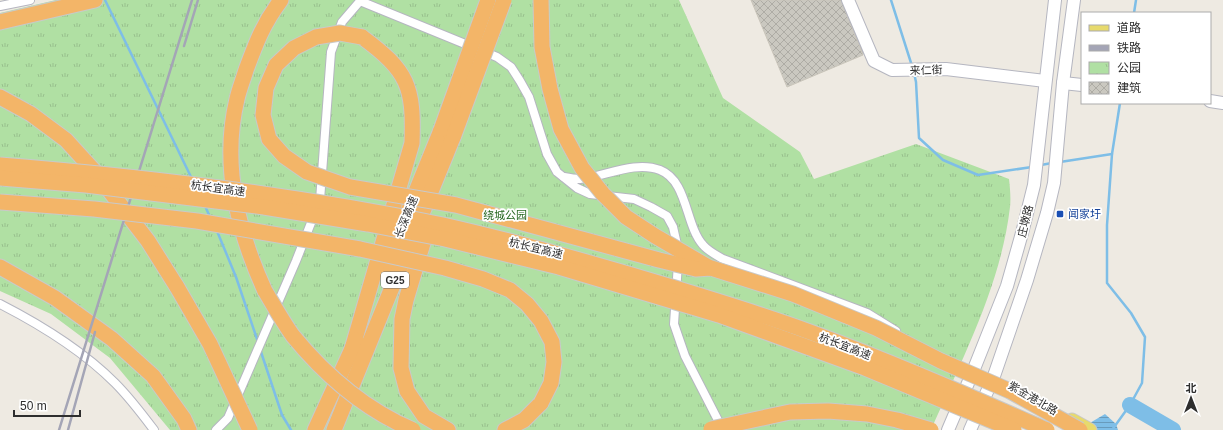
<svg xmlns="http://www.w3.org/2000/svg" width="1223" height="430" viewBox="0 0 1223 430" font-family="Arial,'Noto Sans SC',sans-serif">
	<defs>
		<pattern id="park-tufts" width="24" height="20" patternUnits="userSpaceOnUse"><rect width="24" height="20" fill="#b0e0a3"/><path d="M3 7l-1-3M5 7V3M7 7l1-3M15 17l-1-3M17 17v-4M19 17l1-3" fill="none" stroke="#98c08d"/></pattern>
		<pattern id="water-rules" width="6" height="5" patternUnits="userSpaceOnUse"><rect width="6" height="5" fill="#7ebee7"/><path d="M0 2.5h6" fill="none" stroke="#689bbc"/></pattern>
		<pattern id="building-cross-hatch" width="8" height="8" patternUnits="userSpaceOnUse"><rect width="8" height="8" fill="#cac8c0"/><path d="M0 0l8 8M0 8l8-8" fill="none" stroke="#aeaca5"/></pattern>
	</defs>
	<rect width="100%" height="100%" fill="#eeeae2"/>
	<!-- park -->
	<path fill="url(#park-tufts)" d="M56 0H679L723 98 800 152 814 179 916 144 1009 179C1010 188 1011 198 1010 207 1001 285 962 359 931 430H170L110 358 51 314 0 291V13Z"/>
	<!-- water -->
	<polygon fill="url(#water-rules)" points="1105,414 1116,424 1118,430 1078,430"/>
	<!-- shadow -->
	<polygon fill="#0003" points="752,0 851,0 871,46 863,54 788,85"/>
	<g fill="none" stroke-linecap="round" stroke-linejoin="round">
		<!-- stream -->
		<g stroke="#7ebee7" stroke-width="2.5">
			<polyline points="105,0 192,179"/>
			<polyline points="891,0 912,66"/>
			<polyline points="1134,13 1136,0"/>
			<polyline points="914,73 916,82 919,138 943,160 978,175 1032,167"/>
			<polyline points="1060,162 1112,154"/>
			<polyline points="1041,165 1052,163"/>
			<polyline points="205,206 210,217"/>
			<polyline points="217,231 236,277 258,342"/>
			<polyline points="260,349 282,415 291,430"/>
			<polyline points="1112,430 1130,405 1142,383 1145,337 1131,313 1107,283 1107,225 1112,154 1120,103"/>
		</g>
		<!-- river -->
		<polyline stroke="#7ebee7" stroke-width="16" points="1130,405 1173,430"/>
	</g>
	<!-- building -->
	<polygon fill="url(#building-cross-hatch)" stroke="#cac6bb" points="751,0 841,0 863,55 787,87"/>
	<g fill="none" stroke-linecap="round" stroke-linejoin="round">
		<!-- street casing -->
		<g stroke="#b5b6c0" stroke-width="10">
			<g id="street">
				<polyline points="360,1 497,57 511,67 520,81 529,97 547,154 557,172 577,188 590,194 634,199 651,207 667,216 673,227 678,249"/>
				<polyline points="0,6 30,0"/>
				<path d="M564 177C569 178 575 179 580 179 604 177 635 160 660 170 688 181 685 225 703 245 708 251 716 255 723 259L867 313 896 331"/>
				<polyline points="678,263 674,324 685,356 722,428"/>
				<path d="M0 304C41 325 82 350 115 383 129 397 142 414 154 430"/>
				<polyline points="216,430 228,418 296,261 320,200 331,52 342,22 361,0"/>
			</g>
		</g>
		<!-- secondary casing -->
		<g stroke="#b5b6c0" stroke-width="14">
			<g id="secondary">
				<polyline points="848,0 874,61 892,70 946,69 1045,81"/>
				<polyline points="1063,83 1082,85"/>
				<polyline points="1210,101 1223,103"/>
				<polyline points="948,430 974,369 1007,286 1022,233 1034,185 1055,0"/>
				<polyline points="970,430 994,376 1027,280 1047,213 1054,183 1063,83 1074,0"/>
			</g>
		</g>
		<!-- primary casing -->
		<g stroke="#c9c9c9" stroke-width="15">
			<polyline id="primary" points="1072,420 1090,430"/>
		</g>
		<!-- highway casing -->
		<g stroke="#c9c9c9" stroke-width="17">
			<g id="highway">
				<polyline points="0,22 95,0"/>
				<polyline points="0,97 31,114 66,140 96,173 148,241 177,287"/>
				<polyline points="429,223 406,300 402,319 401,368 407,391 424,416 448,430"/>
				<polyline points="0,267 55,298 112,339 153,376 184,419 189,430"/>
				<polyline points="385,268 441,130"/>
				<path d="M265 291C238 232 221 165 237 99 239 90 243 80 246 70 256 43 263 24 281 0"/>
				<path d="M352 349 412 143C414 86 408 71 362 37"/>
				<polyline points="315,430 356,340"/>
				<polyline points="334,430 454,135"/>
				<polyline points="505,430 524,420 541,403"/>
			</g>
		</g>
		<!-- street -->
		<use href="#street" stroke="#fff" stroke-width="8"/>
		<!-- secondary -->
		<use href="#secondary" stroke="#fff" stroke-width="12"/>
		<!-- primary -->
		<use href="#primary" stroke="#e7da6d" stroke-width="13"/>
		<!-- highway -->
		<use href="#highway" stroke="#f3b568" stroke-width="15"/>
		<!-- rail -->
		<g stroke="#a4a5b6" stroke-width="2.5">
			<polyline points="184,46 198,0"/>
			<polyline points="59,430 192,0"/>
			<polyline points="68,430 95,332"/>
		</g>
		<!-- highway-bridge casing -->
		<g stroke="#c9c9c9" stroke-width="17" stroke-linecap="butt">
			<g id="highway-bridge">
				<polyline points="541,0 542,47 550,89 561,129 582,168 603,194 626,217 655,236 710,268"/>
				<polyline points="362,37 340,33 316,37 294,48 276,65 266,88 263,115 269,139 284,156 307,172 350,187 456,205 659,260 696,269 711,268 793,294 876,328 941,361 1010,391 1080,430"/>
				<polyline points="441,130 488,0"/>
				<polyline points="454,135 504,0"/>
				<path d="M0 165C149 177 297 195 443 225 505 239 567 256 628 274 689 292 750 310 810 332 890 361 969 396 1047 430"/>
				<polyline points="0,178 86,185 264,207 368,224 445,239 559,267 719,315 865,368 1014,430"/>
				<polyline points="0,202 94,209 197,221 360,249 445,268 483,279 510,290 527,304 541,321 552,342 554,362 551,383 541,403"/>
				<polyline points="177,287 210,344 250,430"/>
				<path d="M265 291C274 306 283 322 293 336 325 375 366 410 413 430"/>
				<polyline points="711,429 790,412 828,411 867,414 897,420 931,430"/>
			</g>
		</g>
		<!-- highway-bridge -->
		<use href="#highway-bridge" stroke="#f3b568" stroke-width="15"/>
	</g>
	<!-- markers -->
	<rect fill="#1a4fb4" stroke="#fff" stroke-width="1.5" x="1056" y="210" width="8" height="8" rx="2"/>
	<g text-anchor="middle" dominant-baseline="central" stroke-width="3.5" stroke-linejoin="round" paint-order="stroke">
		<!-- shield labels -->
		<rect fill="#fff" stroke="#6d6d6d" stroke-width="1" x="381" y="272" width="28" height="16" rx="3"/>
		<g font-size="10" font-weight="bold" fill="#2e2e2e">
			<text x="395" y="280">G25</text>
		</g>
		<!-- street labels -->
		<g font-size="11" fill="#2e2e2e" stroke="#fff">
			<text transform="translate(926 70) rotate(-2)">来仁街</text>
			<text transform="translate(218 188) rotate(8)">杭长宜高速</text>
			<text transform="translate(406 217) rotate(-68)">长深高速</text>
			<text transform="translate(1025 221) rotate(-76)">庄墩路</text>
			<text transform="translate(536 248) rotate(14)">杭长宜高速</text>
			<text transform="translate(845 346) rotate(21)">杭长宜高速</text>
			<text transform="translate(1033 398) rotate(30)">紫金港北路</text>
		</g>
		<!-- transit labels -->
		<g font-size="11" fill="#164399" stroke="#fff" text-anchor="start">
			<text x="1068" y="214">闻家圩</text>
		</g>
		<!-- park labels -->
		<g font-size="11" fill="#276821" stroke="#fff">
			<text x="505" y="215">绕城公园</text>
		</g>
	</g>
	<!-- legend -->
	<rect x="1081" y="12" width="130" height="92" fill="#ffffff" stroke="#ababab"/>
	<rect x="1089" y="25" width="20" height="6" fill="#e7da6d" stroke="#ababab"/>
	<text x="1117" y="32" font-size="12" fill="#2e2e2e">道路</text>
	<rect x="1089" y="45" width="20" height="6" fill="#a4a5b6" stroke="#ababab"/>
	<text x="1117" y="52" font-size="12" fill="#2e2e2e">铁路</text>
	<rect x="1089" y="62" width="20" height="12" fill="url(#park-tufts)" stroke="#ababab"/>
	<text x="1117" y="72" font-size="12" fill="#2e2e2e">公园</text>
	<rect x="1089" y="82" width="20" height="12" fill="url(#building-cross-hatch)" stroke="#ababab"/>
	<text x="1117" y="92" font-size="12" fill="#2e2e2e">建筑</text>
	<!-- north arrow -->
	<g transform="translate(1191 398)" stroke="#ffffff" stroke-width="3" paint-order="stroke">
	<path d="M0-3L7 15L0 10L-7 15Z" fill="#2e2e2e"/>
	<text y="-6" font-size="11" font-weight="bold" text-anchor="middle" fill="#2e2e2e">北</text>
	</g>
	<!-- scale -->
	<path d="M14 410v6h66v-6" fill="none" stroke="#2e2e2e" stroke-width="2"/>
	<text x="20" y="410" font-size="12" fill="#2e2e2e" stroke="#ffffff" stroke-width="3" paint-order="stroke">50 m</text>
</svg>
